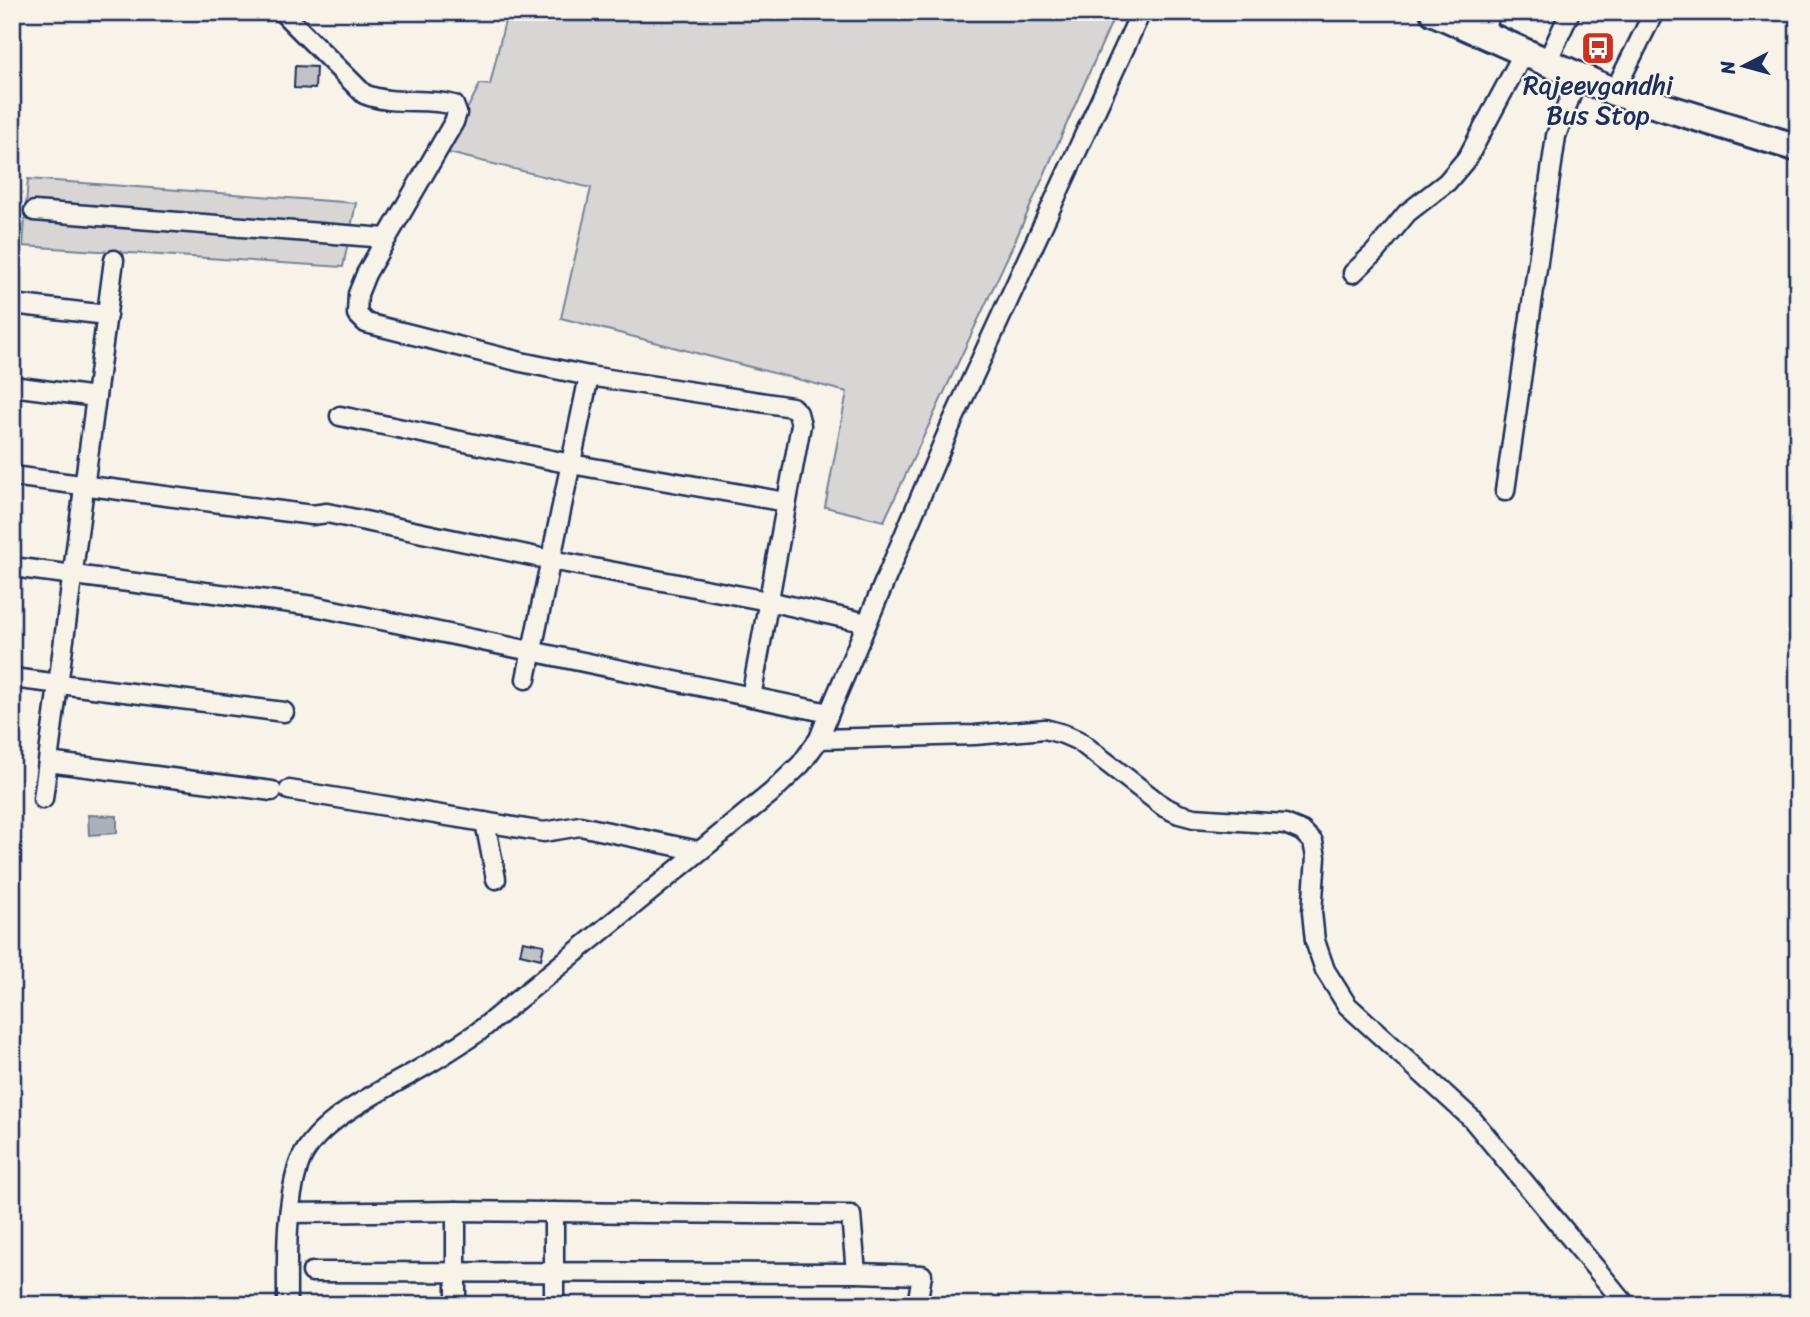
<svg xmlns="http://www.w3.org/2000/svg" width="1810" height="1317" viewBox="0 0 1810 1317" font-family="Sriracha,sans-serif">
	<rect width="100%" height="100%" fill="#f7f3e8"/>
	<filter id="ink" filterUnits="userSpaceOnUse"><feTurbulence type="fractalNoise" baseFrequency=".0143" numOctaves="2"/><feDisplacementMap in="SourceGraphic" scale="14" xChannelSelector="R" yChannelSelector="G"/><feConvolveMatrix kernelMatrix="1 2 1 2 8 2 1 2 1" color-interpolation-filters="sRGB"/></filter>
	<g filter="url(#ink)">
		<!-- green -->
		<g fill="#d7d6d4" stroke="#798299" stroke-width="2">
			<polygon points="507,12 1116,12 1015,241 884,521 825,507 847,392 561,318 591,188 445,152 480,84 490,85"/>
			<polygon points="28,179 356,203 343,267 23,246"/>
		</g>
		<!-- water -->
		<polygon fill="#acb0b9" stroke="#727c95" stroke-width="2" points="88,815 117,816 117,833 89,835"/>
		<!-- building -->
		<g fill="#c0c3c5" stroke="#1b2f5e" stroke-width="2">
			<polygon points="295,66 316,67 315,89 294,88"/>
			<polygon points="523,941 544,945 541,959 520,954"/>
		</g>
		<g fill="none" stroke-linecap="round" stroke-linejoin="round">
			<!-- minor casing -->
			<g stroke="#1b2f5e" stroke-width="23">
				<g id="minor">
					<path d="M282 12 364 94C393 106 424 97 454 105L457 113 454 122 366 274 358 294 357 314 366 323 521 362 589 376 792 407 798 413 801 425 751 697"/>
					<polyline points="1481,33 1492,12"/>
					<polyline points="1547,62 1570,12"/>
					<polyline points="1614,92 1654,12"/>
					<polyline points="34,211 386,238"/>
					<polyline points="1353,273 1375,252 1407,213 1447,182 1468,157 1524,52"/>
					<polyline points="12,304 107,315"/>
					<polyline points="12,386 96,397"/>
					<polyline points="340,416 571,464 786,502"/>
					<polyline points="12,476 312,515 327,513 551,560 768,601 867,623"/>
					<polyline points="1505,491 1556,136 1578,75"/>
					<polyline points="12,567 314,606 829,713"/>
					<polyline points="12,678 284,712"/>
					<polyline points="526,679 589,376"/>
					<polyline points="819,739 975,735 1045,729 1063,734 1079,741 1164,807 1179,814 1194,818 1285,824 1302,831 1313,842 1316,857 1312,912 1315,941 1325,970 1347,1005 1472,1119 1626,1305"/>
					<polyline points="48,762 272,791"/>
					<polyline points="289,790 544,832 580,826 699,851"/>
					<polyline points="43,799 114,260"/>
					<polyline points="485,822 496,879"/>
					<polyline points="456,1211 456,1305"/>
					<polyline points="554,1212 554,1305"/>
					<polyline points="290,1213 456,1211 851,1215 856,1273"/>
					<polyline points="312,1272 856,1273 922,1275 917,1305"/>
					<path d="M287 1305C287 1259 285 1211 298 1167 311 1124 374 1095 411 1074 434 1061 456 1047 478 1032L771 793 801 764 819 739 829 713 950 427 1141 12"/>
				</g>
			</g>
			<!-- highway casing -->
			<g stroke="#1b2f5e" stroke-width="32">
				<polyline id="highway" points="1434,12 1614,92 1798,148"/>
			</g>
			<!-- minor -->
			<use href="#minor" stroke="#f7f3e8" stroke-width="18"/>
			<!-- highway -->
			<use href="#highway" stroke="#f7f3e8" stroke-width="26"/>
		</g>
	</g>
	<!-- icons -->
	<defs>
		<g id="bus-square" transform="scale(1.75)"><rect x="-9" y="-9" width="18" height="18" rx="4" fill="#c8321e" stroke="#f7f3e8"/><path d="M-5-6H5V4H4V6H2V4H-2V6H-4V4H-5ZM-3.5-4V0h7V-4ZM-3.5 1.2v1.5H-2V1.2ZM2 1.2v1.5H3.5V1.2Z" fill="#fff"/></g>
	</defs>
	<g fill-rule="evenodd">
		<use href="#bus-square" x="1598" y="48"/>
	</g>
	<g text-anchor="middle" dominant-baseline="central" stroke-width="5" stroke-linejoin="round" paint-order="stroke">
		<!-- poi labels -->
		<g font-size="26" fill="#1b2f5e" stroke="#f7f3e8">
			<text x="1598" y="85">Rajeevgandhi<tspan x="1598" dy="30">Bus Stop</tspan></text>
		</g>
	</g>
	<!-- margin -->
	<rect width="1810" height="1317" fill="none" stroke="#f7f3e8" stroke-width="42"/>
	<rect x="21" y="21" width="1768" height="1275" fill="none" stroke="#1b2f5e" stroke-width="2.5" filter="url(#ink)"/>
	<!-- north arrow -->
	<g transform="translate(1744 66) rotate(264)" stroke="#f7f3e8" stroke-width="5" paint-order="stroke">
	<path d="M0-5L12 26L0 18L-12 26Z" fill="#1b2f5e"/>
	<text y="-10" font-size="19" font-weight="bold" text-anchor="middle" fill="#1b2f5e">N</text>
	</g>
</svg>
